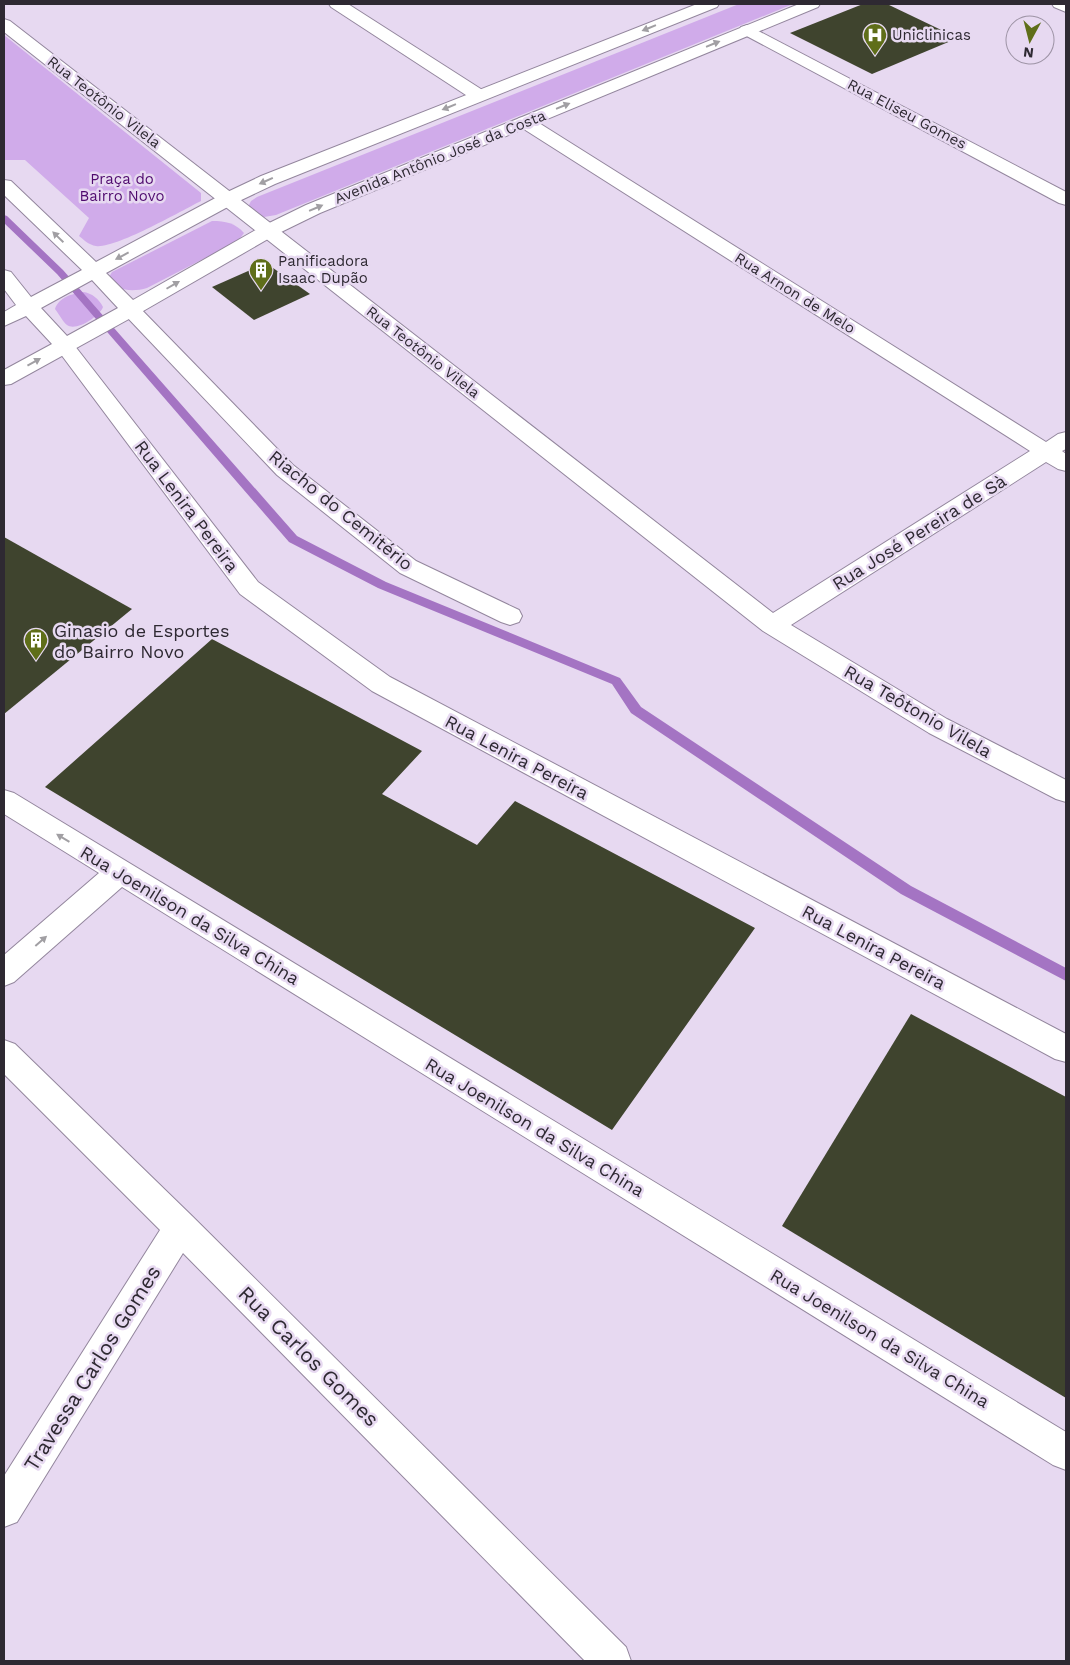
<svg xmlns="http://www.w3.org/2000/svg" width="1070" height="1665" viewBox="0 0 1070 1665" font-family="'Work Sans',sans-serif">
	<rect width="100%" height="100%" fill="#e7d9f1"/>
	<!-- green -->
	<g fill="#d0abea">
		<polygon points="739,4 793,4 276,215 264,217 248,207 251,201 257,197"/>
		<path d="M4 35 201 193V201C181 211 115 249 96 246 89 245 84 240 79 236L89 218 25 160H4Z"/>
		<path d="M212 221C226 221 235 223 244 233L238 241 147 288C133 292 116 292 109 277L112 272Z"/>
		<path d="M83 292C92 293 99 299 103 307 100 316 76 332 67 325 63 322 59 314 55 309 59 297 72 294 83 292Z"/>
	</g>
	<g fill="none" stroke-linecap="round" stroke-linejoin="round">
		<!-- stream -->
		<polygon fill="#a474c3" fill-rule="evenodd" points="4,215 7,216 63,270 297,536 386,582 620,678 641,707 911,886 1066,968 1066,981 901,894 631,713 612,684 378,588 289,542 57,274 4,223"/>
	</g>
	<!-- building -->
	<g fill="#3f442e">
		<polygon points="863,4 887,4 958,38 872,74 790,33"/>
		<polygon points="266,263 310,294 254,320 212,287"/>
		<polygon points="4,537 132,609 4,714"/>
		<polygon points="212,639 422,751 382,794 477,845 515,801 755,928 612,1130 45,787"/>
		<polygon points="911,1014 1066,1097 1066,1398 782,1226"/>
	</g>
	<g fill="none" stroke-linecap="round" stroke-linejoin="round">
		<!-- street casing -->
		<g stroke="#93869d" stroke-width="2">
			<g id="street">
				<polygon points="329,4 348,4 484,91 487,95 484,99 478,100 472,99 331,7"/>
				<polygon points="1052,4 1066,4 1066,12 1054,7"/>
				<polygon points="4,19 10,21 773,613 1030,451 519,126 516,122 519,118 525,117 531,118 1046,442 1058,434 1066,432 1066,449 1062,451 1066,454 1066,471 1058,469 1046,462 791,625 947,719 1066,780 1066,802 1056,799 929,733 763,631 4,32"/>
				<polygon points="747,25 1066,192 1066,205 1059,203 741,33 739,30 741,27"/>
				<polygon points="131,304 138,306 293,465 416,561 519,610 522,616 519,622 510,625 501,622 400,573 277,475 124,314 121,310 124,306"/>
				<polygon points="64,339 71,341 258,582 390,677 1066,1034 1066,1062 1055,1059 372,691 240,594 54,345 57,341"/>
				<polygon points="4,1040 15,1044 192,1216 626,1647 631,1661 585,1661 183,1253 17,1522 4,1527 4,1476 160,1230 4,1074"/>
			</g>
		</g>
		<!-- secondary casing -->
		<g stroke="#93869d" stroke-width="2">
			<g id="secondary">
				<path d="M697 4H719L717 7 275 184 235 203 106 273 133 300 261 227 306 205 799 4H820L818 7 320 213 275 235 138 314 11 384 4 385V370L52 344 26 316 4 326V312L16 305 4 289V270L11 272 31 297 82 270 4 195V180L11 181 96 262 221 195 261 176ZM92 280 118 308 67 336 41 308Z"/>
				<polygon points="4,790 14,793 1066,1432 1066,1470 1053,1465 122,887 14,982 4,986 4,955 99,873 4,814"/>
			</g>
		</g>
		<!-- street -->
		<use href="#street" fill="#fff" fill-rule="evenodd"/>
		<!-- secondary -->
		<use href="#secondary" fill="#fff" fill-rule="evenodd"/>
	</g>
	<!-- one-way arrows -->
	<defs><path id="oneway-solid" d="M-6-.8H1V-3.2L6.5 0L1 3.2V.8H-6Z" transform="scale(1.25)"/></defs>
	<g fill="#a19fa3">
		<use href="#oneway-solid" transform="translate(649 28) rotate(158)"/>
		<use href="#oneway-solid" transform="translate(713 44) rotate(-22)"/>
		<use href="#oneway-solid" transform="translate(563 106) rotate(-22)"/>
		<use href="#oneway-solid" transform="translate(449 107) rotate(158)"/>
		<use href="#oneway-solid" transform="translate(266 181) rotate(156)"/>
		<use href="#oneway-solid" transform="translate(316 208) rotate(-23)"/>
		<use href="#oneway-solid" transform="translate(58 237) rotate(-136)"/>
		<use href="#oneway-solid" transform="translate(122 256) rotate(152)"/>
		<use href="#oneway-solid" transform="translate(173 285) rotate(-30)"/>
		<use href="#oneway-solid" transform="translate(34 362) rotate(-29)"/>
		<use href="#oneway-solid" transform="translate(63 838) rotate(-149)"/>
		<use href="#oneway-solid" transform="translate(41 941) rotate(-41)"/>
	</g>
	<!-- icons -->
	<defs>
		<g id="hospital-pin" transform="scale(1.25)"><path d="M0 17L-7.5 6A9.5 9.5 0 1 1 7.5 6Z" fill="#5f6e19" stroke="#e7d9f1"/><path d="M-5-5h3v3.5h4V-5h3V5h-3V1.5h-4V5h-3Z" fill="#fff"/></g>
		<g id="building-pin" transform="scale(1.25)"><path d="M0 17L-7.5 6A9.5 9.5 0 1 1 7.5 6Z" fill="#5f6e19" stroke="#e7d9f1"/><path d="M-4-6H4V6H1V3H-1V6H-4ZM-2.5-4.3h1.7v1.8h-1.7ZM.8-4.3h1.7v1.8H.8ZM-2.5-1h1.7V.8h-1.7ZM.8-1h1.7V.8H.8Z" fill="#fff"/></g>
	</defs>
	<g fill-rule="evenodd">
		<use href="#hospital-pin" x="875" y="35"/>
		<use href="#building-pin" x="261" y="270"/>
		<use href="#building-pin" x="36" y="640"/>
	</g>
	<g text-anchor="middle" dominant-baseline="central" stroke-width="5" stroke-linejoin="round" paint-order="stroke">
		<!-- far-poi labels -->
		<g font-size="15" fill="#2e2932" stroke="#e7d9f1" text-anchor="start">
			<text x="892" y="35">Uniclinicas</text>
			<text x="278" y="261">Panificadora<tspan x="278" dy="17">Isaac Dupão</tspan></text>
		</g>
		<!-- far-street labels -->
		<g font-size="15" fill="#2e2932" stroke="#e7d9f1">
			<text transform="translate(104 102) rotate(38)">Rua Teotônio Vilela</text>
			<text transform="translate(907 114) rotate(28)">Rua Eliseu Gomes</text>
			<text transform="translate(440 157) rotate(-22)">Avenida Antônio José da Costa</text>
			<text transform="translate(795 293) rotate(32)">Rua Arnon de Melo</text>
			<text transform="translate(423 352) rotate(38)">Rua Teotônio Vilela</text>
		</g>
		<!-- far-park labels -->
		<g font-size="15" fill="#4f0a6e" stroke="#e7d9f1">
			<text x="122" y="179">Praça do<tspan x="122" dy="17">Bairro Novo</tspan></text>
		</g>
		<!-- street labels -->
		<g font-size="18" fill="#2e2932" stroke="#e7d9f1">
			<text transform="translate(187 506) rotate(53)">Rua Lenira Pereira</text>
			<text transform="translate(341 510) rotate(39)">Riacho do Cemitério</text>
			<text transform="translate(919 532) rotate(-32)">Rua José Pereira de Sà</text>
			<text transform="translate(918 711) rotate(30)">Rua Teôtonio Vilela</text>
			<text transform="translate(517 757) rotate(28)">Rua Lenira Pereira</text>
			<text transform="translate(190 915) rotate(31)">Rua Joenilson da Silva China</text>
			<text transform="translate(874 947) rotate(28)">Rua Lenira Pereira</text>
			<text transform="translate(535 1127) rotate(31)">Rua Joenilson da Silva China</text>
			<text transform="translate(880 1338) rotate(31)">Rua Joenilson da Silva China</text>
		</g>
		<!-- poi labels -->
		<g font-size="18" fill="#2e2932" stroke="#e7d9f1" text-anchor="start">
			<text x="54" y="630">Ginasio de Esportes<tspan x="54" dy="21">do Bairro Novo</tspan></text>
		</g>
		<!-- near-street labels -->
		<g font-size="21" fill="#2e2932" stroke="#e7d9f1">
			<text transform="translate(309 1356) rotate(45)">Rua Carlos Gomes</text>
			<text transform="translate(92 1368) rotate(-58)">Travessa Carlos Gomes</text>
		</g>
	</g>
	<!-- border -->
	<rect width="1070" height="1665" fill="none" stroke="#2e2932" stroke-width="10"/>
	<!-- north arrow -->
	<g transform="translate(1030 40) rotate(187)"><circle r="24" fill="#e7d9f1" stroke="#9d93a5"/>
	<path d="M0-4L9 19L0 12L-9 19Z" fill="#5f6e19"/>
	<text y="-8" font-size="14" font-weight="bold" text-anchor="middle" fill="#2e2932">N</text>
	</g>
</svg>
